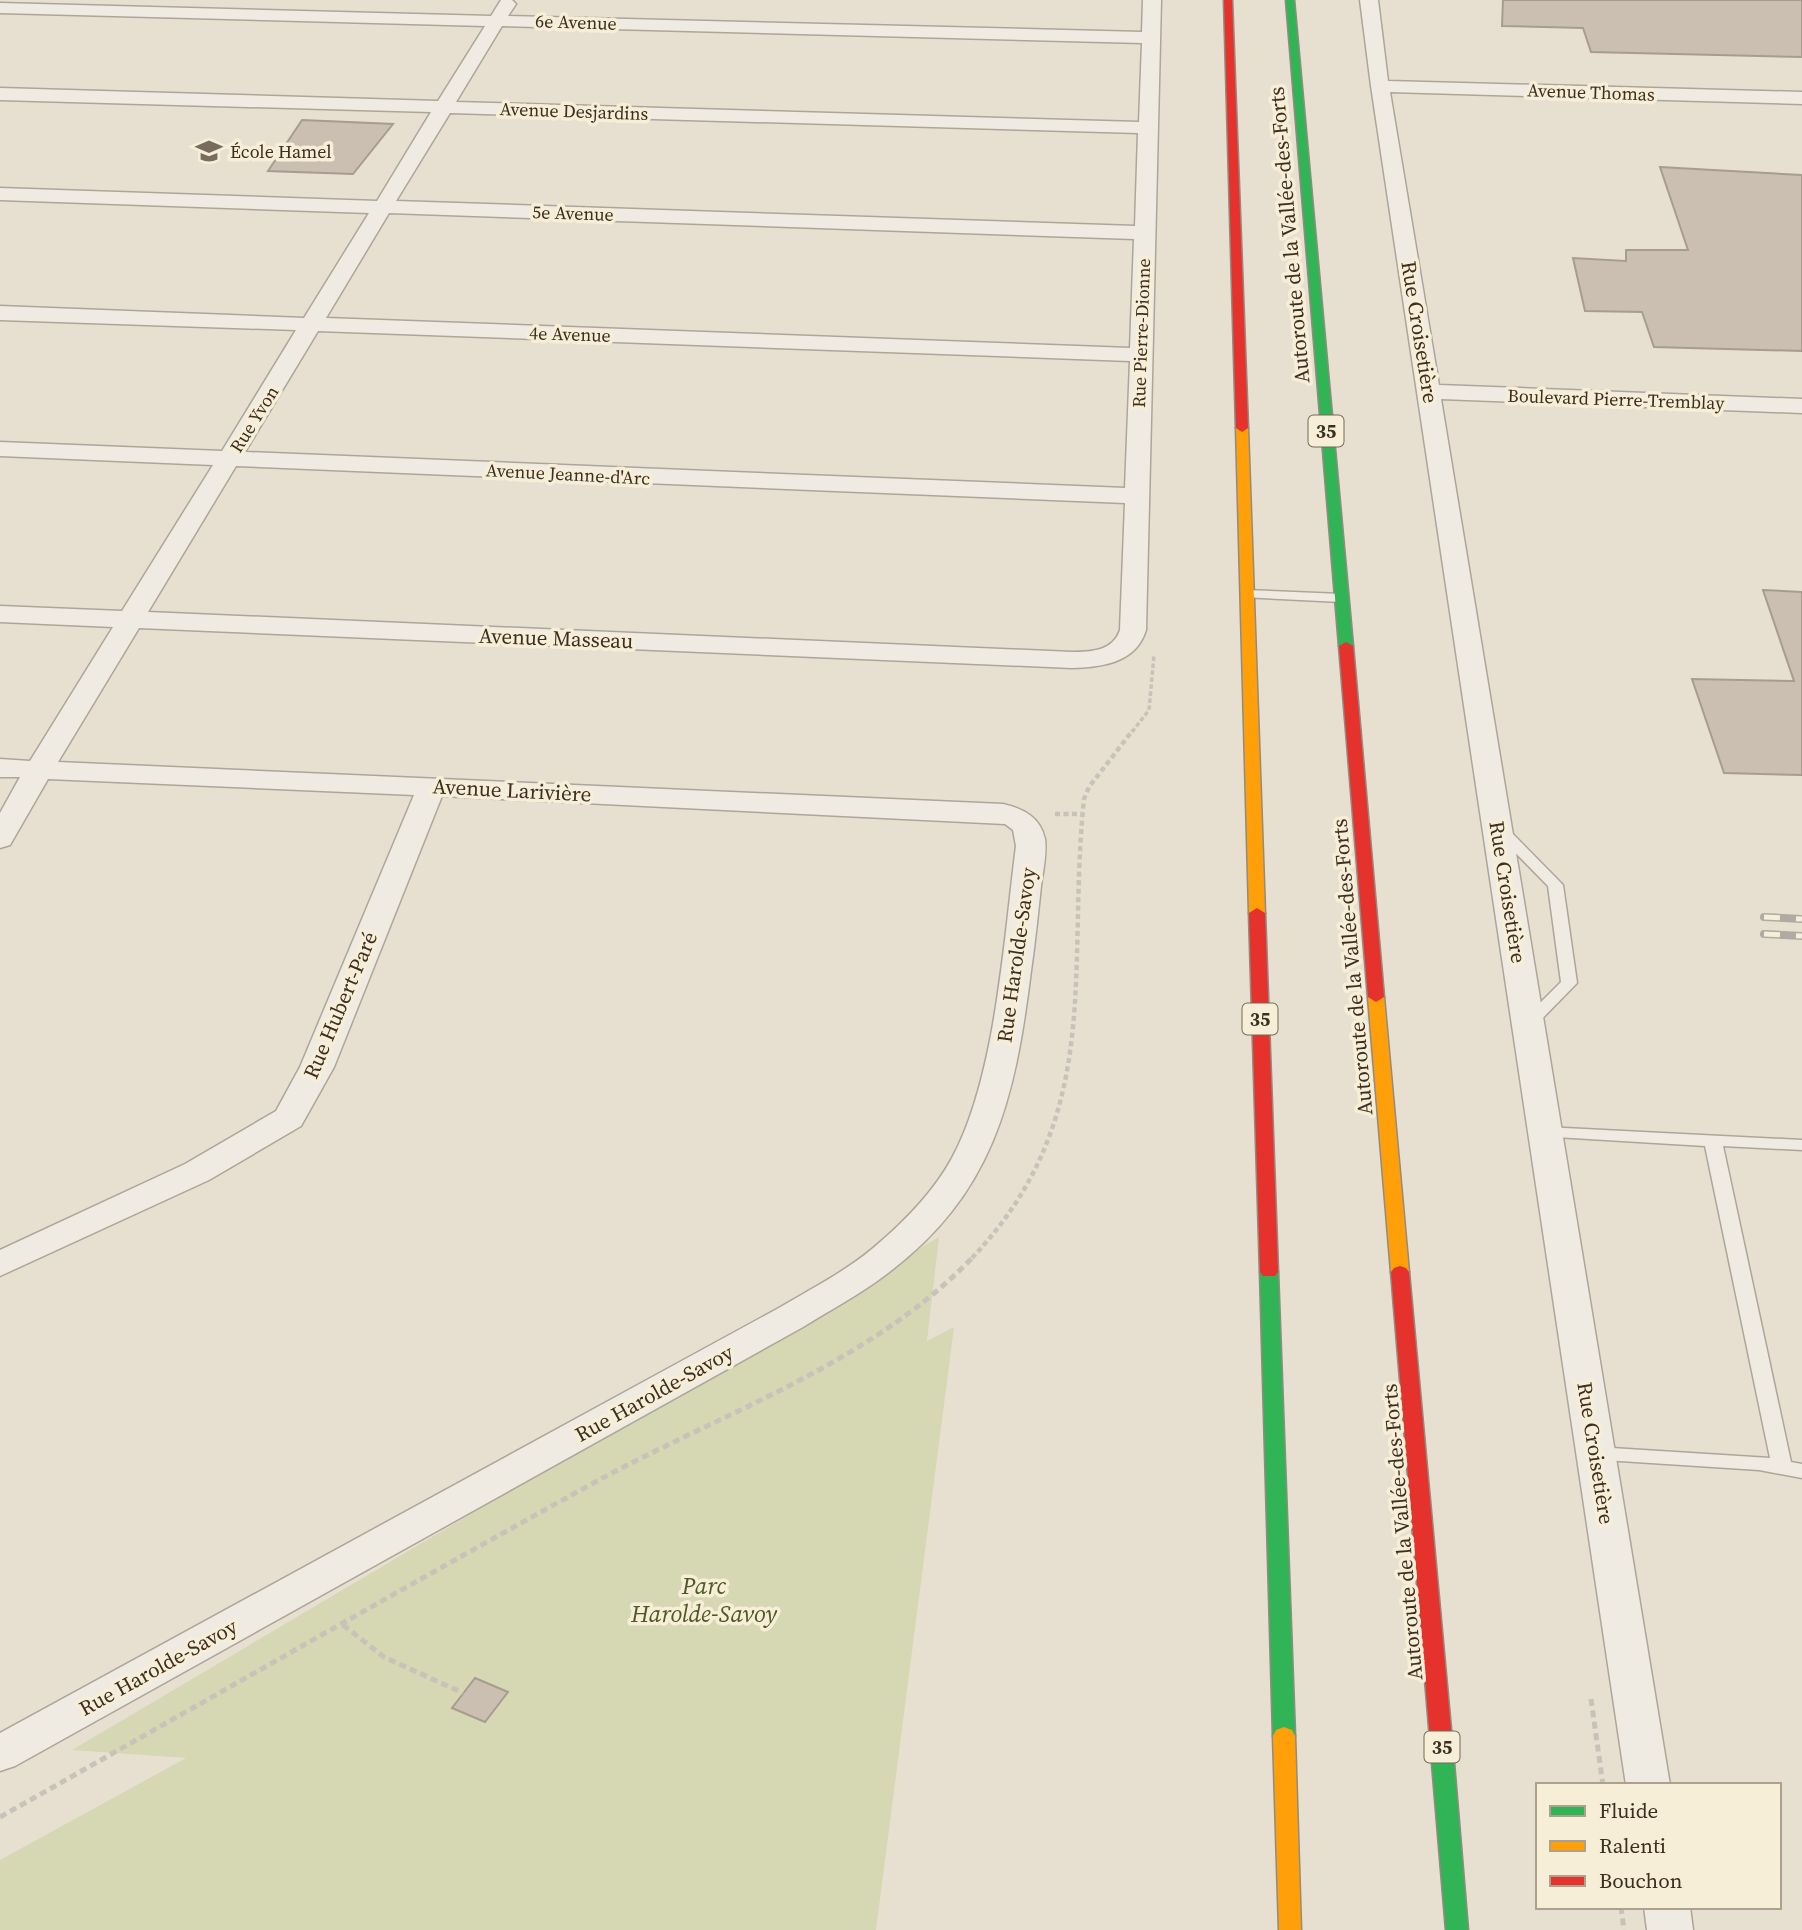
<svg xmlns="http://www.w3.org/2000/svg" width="1802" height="1930" viewBox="0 0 1802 1930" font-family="'Source Serif 4',serif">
	<rect width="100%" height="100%" fill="#e7e0d1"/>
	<!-- green -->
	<polygon fill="#d6d7b3" points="939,1237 927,1341 954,1327 876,1930 0,1930 0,1860 186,1758 72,1750"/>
	<!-- building -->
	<g fill="#cbbfb2" stroke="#a89c90" stroke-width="2">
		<polygon points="1503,0 1802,0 1802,57 1591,52 1583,28 1502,26"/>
		<polygon points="302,120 393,124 353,174 268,171"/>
		<polygon points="1660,167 1802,175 1802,351 1654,347 1642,312 1585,311 1573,258 1626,261 1626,250 1688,250"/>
		<polygon points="1763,590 1802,592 1802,775 1724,773 1692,679 1794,681"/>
		<polygon points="475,1678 508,1692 485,1722 452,1708"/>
	</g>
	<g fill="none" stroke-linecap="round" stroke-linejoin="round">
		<!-- lane casing -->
		<g stroke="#ada599" stroke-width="3">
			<g id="lane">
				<polygon points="1246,590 1341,594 1348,598 1341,602 1241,597 1241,591"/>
				<polygon points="1500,825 1505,826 1563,885 1577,983 1534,1027 1522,1027 1520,1024 1522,1021 1561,982 1548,886 1495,832 1493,829"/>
				<polygon points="1545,1127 1802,1140 1802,1150 1723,1146 1791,1462 1802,1464 1802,1478 1759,1470 1589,1459 1586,1454 1589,1449 1596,1447 1770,1458 1705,1146 1539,1136 1537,1132"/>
			</g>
		</g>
		<!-- street casing -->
		<g stroke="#ada599" stroke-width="3">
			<g id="street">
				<path d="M501 0H512L516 4 508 16 1142 32 1143 0H1161L1146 630C1136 663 1102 667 1072 668L139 628 58 762 1003 804C1024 809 1040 817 1045 839 1047 854 1043 871 1041 886 1038 915 1035 943 1031 971 1015 1099 994 1195 884 1276 859 1295 830 1310 803 1327L15 1766 0 1771V1733L777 1309C809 1290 843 1273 872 1249 902 1224 933 1193 952 1158 996 1077 1004 938 1016 846L1013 830 1005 824 442 796 334 1067 301 1126 209 1180 0 1276V1250L185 1164 276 1111 300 1067 414 795 48 779 10 845 0 848V813L20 777H0V759L30 761 113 627 0 622V606L122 611 213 465 0 456V442L222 451 296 330 0 320V306L304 318 369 213 0 200V188L377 201 431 112 0 100V88L438 101 485 26 0 13V3L491 16ZM502 26 1142 43 1139 122 456 102ZM450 113 1138 133 1135 226 396 201ZM389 213 1134 239 1130 348 326 318ZM318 331 1130 361 1125 488 245 452ZM236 466 1125 503 1120 630C1113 651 1091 652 1072 652L148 612Z"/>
				<polygon points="1360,0 1378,0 1388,81 1802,92 1802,104 1390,92 1439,385 1802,399 1802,413 1441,399 1670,1785 1626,1785 1371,86"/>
				<polygon points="1644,1907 1690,1907 1693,1930 1647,1930"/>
			</g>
		</g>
		<!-- fast casing -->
		<g stroke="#928b80" stroke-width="3">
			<g id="fast">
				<polygon points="1286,0 1294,0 1353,646 1346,650 1339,646"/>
				<polygon points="1269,1266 1275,1268 1278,1272 1295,1736 1292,1742 1284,1745 1276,1742 1273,1736 1260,1272 1263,1268"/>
				<polygon points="1442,1742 1450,1745 1453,1751 1468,1930 1446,1930 1431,1751 1434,1745"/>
			</g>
		</g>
		<!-- slow casing -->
		<g stroke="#928b80" stroke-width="3">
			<g id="slow">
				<polygon points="1242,424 1248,428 1265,913 1257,918 1249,913 1236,428"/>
				<polygon points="1376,992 1384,997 1409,1272 1406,1276 1394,1276 1391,1272 1368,997"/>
				<polygon points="1284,1727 1292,1730 1295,1736 1301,1930 1279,1930 1273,1736 1276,1730"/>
			</g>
		</g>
		<!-- jam casing -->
		<g stroke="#928b80" stroke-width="3">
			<g id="jam">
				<polygon points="1224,0 1232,0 1248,428 1242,432 1236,428"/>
				<polygon points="1346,642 1353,646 1384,997 1376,1002 1368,997 1339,646"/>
				<polygon points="1257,908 1265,913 1278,1272 1275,1276 1263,1276 1260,1272 1249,913"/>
				<polygon points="1400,1266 1406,1268 1409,1272 1453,1751 1450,1757 1442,1760 1434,1757 1431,1751 1391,1272 1394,1268"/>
			</g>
		</g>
		<!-- path-far2 -->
		<polyline stroke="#c8c2b9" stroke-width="3.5" stroke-dasharray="4.5 2.5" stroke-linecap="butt" points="1132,732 1149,710 1154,655"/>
		<!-- path-far1 -->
		<g stroke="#c8c2b9" stroke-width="4.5" stroke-dasharray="5 3.5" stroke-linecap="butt">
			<polyline points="1055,814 1082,814"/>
			<path d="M972 1258C1106 1116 1066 973 1084 799L1089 787 1133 730"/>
		</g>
		<!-- path -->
		<g stroke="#c8c2b9" stroke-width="5" stroke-dasharray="7 4.5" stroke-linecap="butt">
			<polyline points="343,1625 384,1657 463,1693"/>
			<polyline points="1591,1699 1603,1785"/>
			<path d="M0 1817C199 1705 397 1591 597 1481 724 1412 872 1363 974 1256"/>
			<polyline points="1621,1907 1624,1930"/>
		</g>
		<!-- lane -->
		<use href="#lane" fill="#efebe3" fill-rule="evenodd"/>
		<!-- street -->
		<use href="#street" fill="#efebe3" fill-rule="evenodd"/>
		<!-- fast -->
		<use href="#fast" fill="#30b455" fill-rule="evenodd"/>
		<!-- slow -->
		<use href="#slow" fill="#ff9f0a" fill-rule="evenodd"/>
		<!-- jam -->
		<use href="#jam" fill="#e5322d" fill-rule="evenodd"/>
		<!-- rail casing -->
		<g stroke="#afaaa2" stroke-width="8">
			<g id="rail">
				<polyline points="1764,917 1802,919"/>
				<polyline points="1764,934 1802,936"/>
			</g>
		</g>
		<!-- rail -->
		<use href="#rail" stroke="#f7eed8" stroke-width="5" stroke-dasharray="16" stroke-linecap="butt"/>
	</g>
	<!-- icons -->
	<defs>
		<g id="school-bare" transform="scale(2.1)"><path d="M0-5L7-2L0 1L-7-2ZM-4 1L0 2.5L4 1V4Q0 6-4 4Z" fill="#786c5e" stroke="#f7eed8" stroke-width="2.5" paint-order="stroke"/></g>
	</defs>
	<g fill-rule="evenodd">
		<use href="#school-bare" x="209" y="151"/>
	</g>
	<g text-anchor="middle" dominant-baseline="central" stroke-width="7" stroke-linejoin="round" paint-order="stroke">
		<!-- far-street labels -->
		<g font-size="18" fill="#3d2e20" stroke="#f7eed8">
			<text transform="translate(576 22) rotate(2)">6e Avenue</text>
			<text transform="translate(1591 92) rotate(2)">Avenue Thomas</text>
			<text transform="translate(574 111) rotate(2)">Avenue Desjardins</text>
			<text transform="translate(573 213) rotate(2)">5e Avenue</text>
			<text transform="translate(1141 333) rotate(-88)">Rue Pierre-Dionne</text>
			<text transform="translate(570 334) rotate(2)">4e Avenue</text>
			<text transform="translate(1616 399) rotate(2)">Boulevard Pierre-Tremblay</text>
			<text transform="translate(254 419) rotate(-58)">Rue Yvon</text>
			<text transform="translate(568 474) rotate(3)">Avenue Jeanne-d'Arc</text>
		</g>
		<!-- far-poi labels -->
		<g font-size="18" fill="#3d2e20" stroke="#f7eed8" text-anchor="start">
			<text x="230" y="151">École Hamel</text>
		</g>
		<!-- shield labels -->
		<g fill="#f7eed8" stroke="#756857" stroke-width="2">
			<rect x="1308.5" y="415.5" width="35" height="31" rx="5"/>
			<rect x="1242.5" y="1003.5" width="35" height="31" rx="5"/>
			<rect x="1424.5" y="1731.5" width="35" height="31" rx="5"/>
		</g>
		<g font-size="19" font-weight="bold" fill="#3d2e20">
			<text x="1326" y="431">35</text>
			<text x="1260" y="1019">35</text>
			<text x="1442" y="1747">35</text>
		</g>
		<!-- street labels -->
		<g font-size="21" fill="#3d2e20" stroke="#f7eed8">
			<text transform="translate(1289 235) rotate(-95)">Autoroute de la Vallée-des-Forts</text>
			<text transform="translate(1420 332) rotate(81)">Rue Croisetière</text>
			<text transform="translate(556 638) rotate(2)">Avenue Masseau</text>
			<text transform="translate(512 790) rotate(3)">Avenue Larivière</text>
			<text transform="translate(1508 892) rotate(81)">Rue Croisetière</text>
			<text transform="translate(1016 955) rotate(-82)">Rue Harolde-Savoy</text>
			<text transform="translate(1352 967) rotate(-95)">Autoroute de la Vallée-des-Forts</text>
			<text transform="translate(340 1005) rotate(-67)">Rue Hubert-Paré</text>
			<text transform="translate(654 1393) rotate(-29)">Rue Harolde-Savoy</text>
			<text transform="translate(1596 1453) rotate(81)">Rue Croisetière</text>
			<text transform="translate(1402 1532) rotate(-95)">Autoroute de la Vallée-des-Forts</text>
			<text transform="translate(158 1667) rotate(-29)">Rue Harolde-Savoy</text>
		</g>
		<!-- near-park labels -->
		<g font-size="24" font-style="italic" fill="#4d5a26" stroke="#f7eed8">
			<text x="704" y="1585">Parc<tspan x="704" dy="28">Harolde-Savoy</tspan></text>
		</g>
	</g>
	<!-- legend -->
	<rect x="1536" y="1783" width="245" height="126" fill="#f7eed8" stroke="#ada18e" stroke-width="2"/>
	<rect x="1550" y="1806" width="35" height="10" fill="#30b455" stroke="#ada18e" stroke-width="2"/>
	<text x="1599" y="1818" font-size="21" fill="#3d2e20">Fluide</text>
	<rect x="1550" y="1841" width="35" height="10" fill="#ff9f0a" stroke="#ada18e" stroke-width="2"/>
	<text x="1599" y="1853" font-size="21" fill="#3d2e20">Ralenti</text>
	<rect x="1550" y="1876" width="35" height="10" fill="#e5322d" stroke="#ada18e" stroke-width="2"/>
	<text x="1599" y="1888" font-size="21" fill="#3d2e20">Bouchon</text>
</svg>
